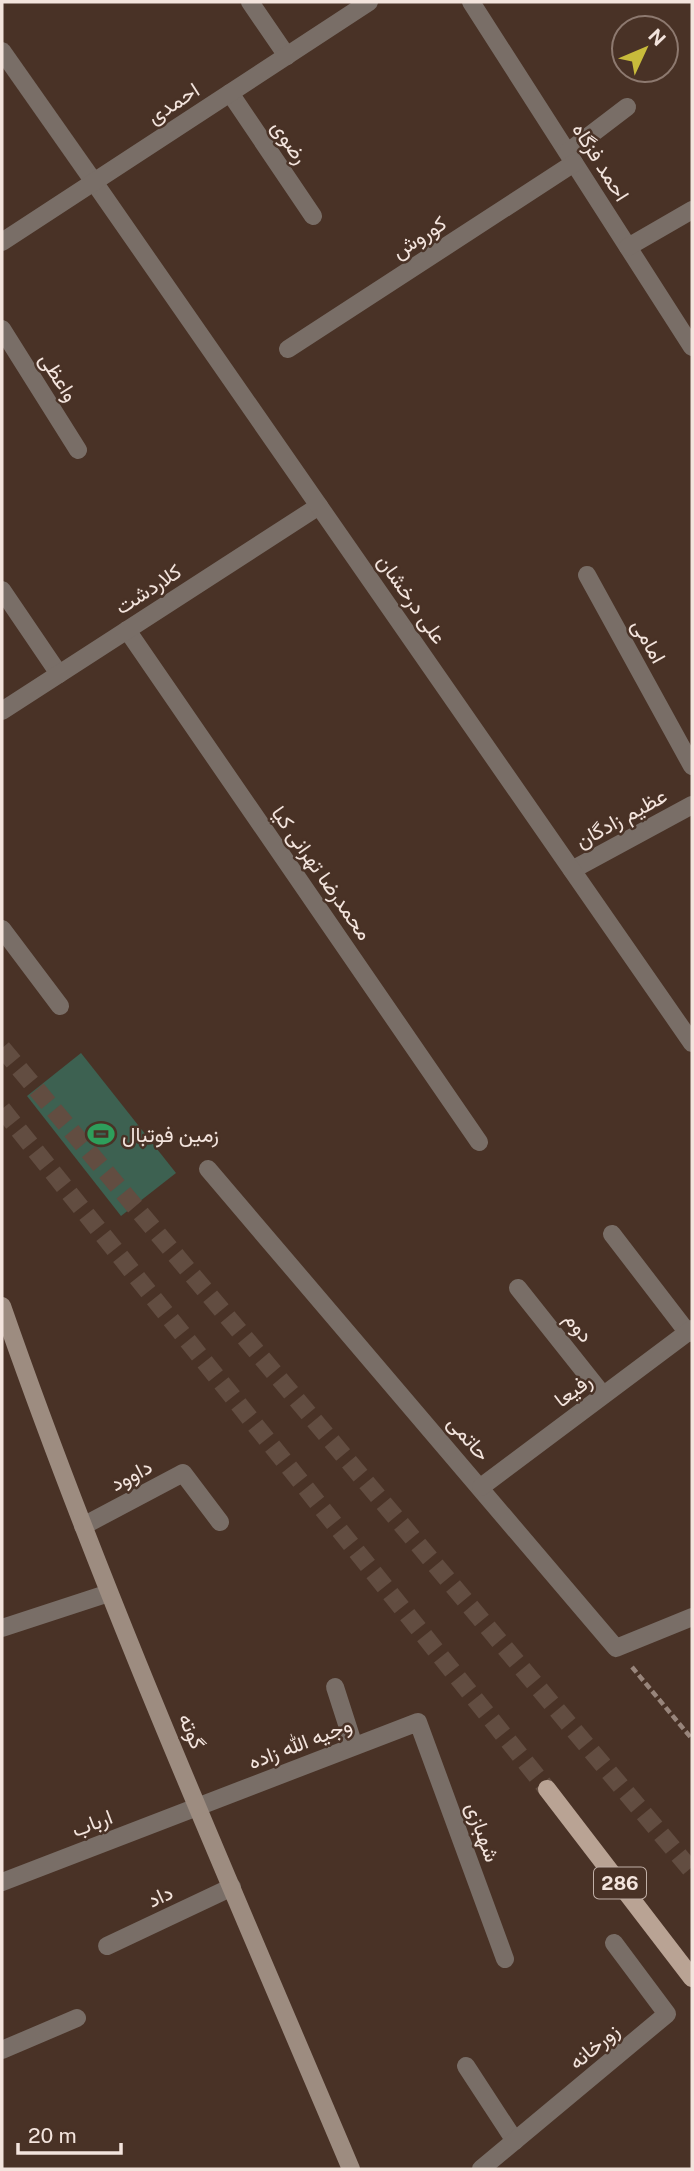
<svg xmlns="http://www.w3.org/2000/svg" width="694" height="2171" viewBox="0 0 694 2171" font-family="'Public Sans',Vazirmatn,sans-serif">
	<rect width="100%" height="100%" fill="#493226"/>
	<!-- green -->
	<polygon fill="#3d6151" points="81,1053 176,1173 121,1216 27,1096"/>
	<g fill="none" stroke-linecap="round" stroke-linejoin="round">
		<!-- primary-tunnel -->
		<g stroke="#624d41" stroke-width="18" stroke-dasharray="18 9" stroke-linecap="butt">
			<polyline points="2,1048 692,1871"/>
			<polyline points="2,1109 547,1789"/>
		</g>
		<!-- path -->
		<polyline stroke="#98857b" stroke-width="4.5" stroke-dasharray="7 3.5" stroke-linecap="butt" points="632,1667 692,1739"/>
		<!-- minor -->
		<g stroke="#796e67" stroke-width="18">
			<polyline points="250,2 287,56"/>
			<polyline points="471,2 692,347"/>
			<polyline points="2,51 94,182"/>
			<polyline points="230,93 313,216"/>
			<polyline points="568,152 627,107"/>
			<polyline points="628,247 692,210"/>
			<polyline points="2,329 78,450"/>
			<polyline points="288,349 574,163"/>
			<polyline points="587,575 692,766"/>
			<polyline points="2,590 59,674"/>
			<polyline points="127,630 479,1142"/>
			<polyline points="2,711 319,506"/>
			<polyline points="572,870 692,805"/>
			<polyline points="2,929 60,1006"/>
			<polyline points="208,1169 616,1648 692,1617"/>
			<polyline points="612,1234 688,1333"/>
			<polyline points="518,1288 603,1395"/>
			<polyline points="481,1487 692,1329"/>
			<polyline points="83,1526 183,1473 220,1522"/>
			<polyline points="2,1628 109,1593"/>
			<polyline points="335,1687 354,1746"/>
			<polyline points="2,1882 418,1722 505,1959"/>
			<polyline points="107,1946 232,1887"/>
			<polyline points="2,2050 77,2018"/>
			<polyline points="466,2066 515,2141"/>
			<polyline points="481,2169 667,2014 614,1943"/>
		</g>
		<!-- tertiary -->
		<g stroke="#796e67" stroke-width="18">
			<polyline points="94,182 692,1043"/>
			<polyline points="2,242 369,2"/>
		</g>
		<!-- secondary -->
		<path stroke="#9d8c80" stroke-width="18" d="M2 1306C104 1599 230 1883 351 2169"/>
		<!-- primary -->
		<polyline stroke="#b9a394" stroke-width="18" points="547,1789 692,1978"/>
	</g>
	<!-- icons -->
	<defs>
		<g id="stadium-bare" transform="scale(2.1)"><path d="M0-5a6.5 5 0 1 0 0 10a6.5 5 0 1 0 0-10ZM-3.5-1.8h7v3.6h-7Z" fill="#2e9e5b" stroke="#493226" stroke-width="2.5" paint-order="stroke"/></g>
	</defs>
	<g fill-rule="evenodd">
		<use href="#stadium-bare" x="101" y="1134"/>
	</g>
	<g text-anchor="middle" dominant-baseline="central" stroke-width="5" stroke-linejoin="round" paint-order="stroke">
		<!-- shield labels -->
		<rect fill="#493226" stroke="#c0afa6" stroke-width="2" x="594" y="1867.5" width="52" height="31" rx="5"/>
		<g font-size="19" font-weight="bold" fill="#f3e4dd">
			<text x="620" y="1883">286</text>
		</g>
		<!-- street labels -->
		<g font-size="21" fill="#f3e4dd" stroke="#493226">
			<text transform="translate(173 103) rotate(-33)">احمدی</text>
			<text transform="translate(290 142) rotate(56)">رضوی</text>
			<text transform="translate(601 162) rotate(58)">احمد فزگاه</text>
			<text transform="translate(419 237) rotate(-33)">کوروش</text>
			<text transform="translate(59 377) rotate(58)">واعظی</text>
			<text transform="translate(148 589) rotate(-33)">کلاردشت</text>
			<text transform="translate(412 599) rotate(55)">علی درخشان</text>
			<text transform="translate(649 641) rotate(61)">امامی</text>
			<text transform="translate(621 818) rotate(-29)">عظیم زادگان</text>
			<text transform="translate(322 873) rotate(55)">محمدرضا تهرانی کیا</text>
			<text transform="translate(579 1327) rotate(52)">دوم</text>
			<text transform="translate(573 1390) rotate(-37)">رفیعا</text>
			<text transform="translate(469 1438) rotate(49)">حاتمی</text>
			<text transform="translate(131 1475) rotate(-28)">داوود</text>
			<text transform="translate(192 1731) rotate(67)">گوته</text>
			<text transform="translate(300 1743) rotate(-21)">وجیه الله زاده</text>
			<text transform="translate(92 1823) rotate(-21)">ارباب</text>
			<text transform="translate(483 1832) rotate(70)">شهبازی</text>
			<text transform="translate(160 1896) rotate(-25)">داد</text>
			<text transform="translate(594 2046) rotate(-40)">زورخانه</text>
		</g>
		<!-- poi labels -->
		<g font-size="21" fill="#f3e4dd" stroke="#493226" text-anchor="start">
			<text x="122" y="1134">زمین فوتبال</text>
		</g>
	</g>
	<!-- border -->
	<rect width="694" height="2171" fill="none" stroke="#f3e4dd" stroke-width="7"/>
	<!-- north arrow -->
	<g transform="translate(645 49) rotate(46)"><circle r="33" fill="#493226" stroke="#8d796f" stroke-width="2"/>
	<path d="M0-5L12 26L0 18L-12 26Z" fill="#c8bb3b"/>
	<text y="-10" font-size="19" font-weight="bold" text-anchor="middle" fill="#f3e4dd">N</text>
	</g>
	<!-- scale -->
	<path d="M18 2143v10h103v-10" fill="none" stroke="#f3e4dd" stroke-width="3.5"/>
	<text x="28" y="2143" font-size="21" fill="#f3e4dd" stroke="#493226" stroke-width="5" paint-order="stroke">20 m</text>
</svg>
